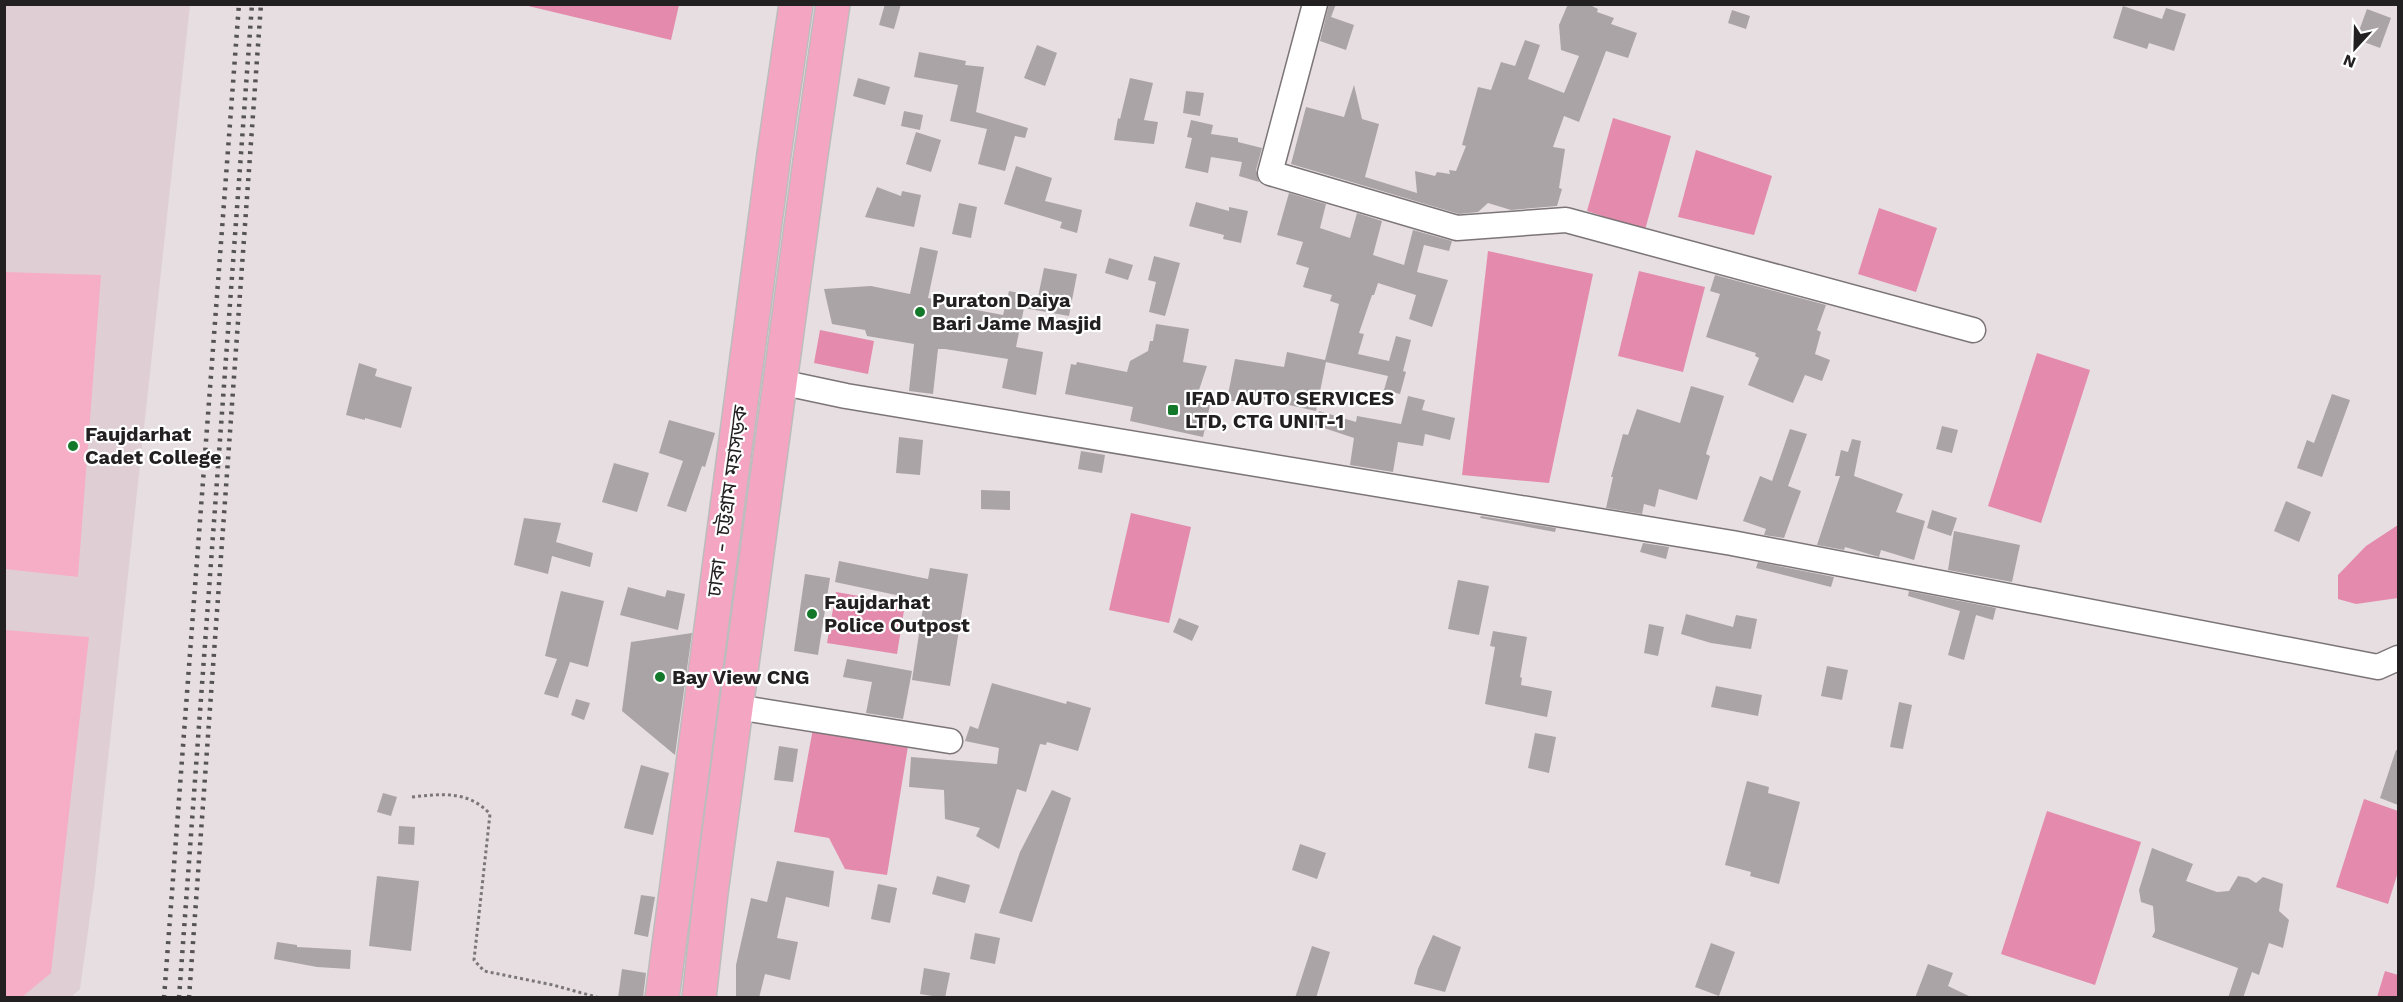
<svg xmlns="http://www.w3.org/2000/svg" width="2403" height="1002" viewBox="0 0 2403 1002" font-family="'Work Sans','Noto Sans Bengali',sans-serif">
	<rect width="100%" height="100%" fill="#e6dee1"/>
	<!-- built -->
	<polygon fill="#dfcfd4" points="5,5 190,5 94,888 80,989 71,997 5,998"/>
	<!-- green -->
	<g fill="#f6aec7">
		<polygon points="5,272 101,275 78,577 5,569"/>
		<polygon points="5,630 89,637 51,973 22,997 4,997"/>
	</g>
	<!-- water -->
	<g fill="#e48aac">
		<polygon points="524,5 679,4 679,5 671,40"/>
		<polygon points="1613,118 1671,136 1645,230 1587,211"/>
		<polygon points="1696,150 1772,176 1754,235 1678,217"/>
		<polygon points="1879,208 1937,228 1916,292 1858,274"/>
		<polygon points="1488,251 1593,274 1549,483 1462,475"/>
		<polygon points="1639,271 1705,287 1683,372 1618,356"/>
		<polygon points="820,330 874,341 868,374 814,363"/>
		<polygon points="2037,353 2090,370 2041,523 1988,506"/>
		<polygon points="1131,513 1191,527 1169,623 1109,610"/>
		<polygon points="2398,525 2398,598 2356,604 2338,599 2338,575 2366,546"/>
		<polygon points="836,592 905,604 897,654 827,643"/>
		<polygon points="814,723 909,740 887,875 845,869 829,838 794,832"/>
		<polygon points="2364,799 2398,811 2398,872 2388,904 2336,887"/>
		<polygon points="2047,811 2141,842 2095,985 2001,954"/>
		<polygon points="2385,971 2398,975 2398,997 2377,997"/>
	</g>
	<!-- building -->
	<g fill="#aba4a6">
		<polygon points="885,4 901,4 894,29 879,25"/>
		<polygon points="1329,4 1336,4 1331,17 1354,25 1346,50 1320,41"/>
		<polygon points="1568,4 1588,4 1598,9 1597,12 1614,18 1611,24 1637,33 1628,58 1606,51 1579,122 1564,116 1553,147 1565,149 1559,188 1562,189 1557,206 1511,210 1488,203 1478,212 1459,214 1291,164 1306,107 1344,117 1354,85 1362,119 1379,124 1365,177 1417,193 1415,171 1435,176 1437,172 1450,174 1449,170 1456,171 1466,146 1462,145 1478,87 1491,90 1501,62 1515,66 1525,40 1540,45 1528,79 1564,93 1579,56 1561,50 1559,25"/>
		<polygon points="2123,6 2162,19 2166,8 2186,14 2174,51 2149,43 2147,49 2113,38"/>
		<polygon points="2367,9 2391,18 2380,48 2356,39"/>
		<polygon points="1732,10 1750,16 1746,29 1728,23"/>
		<polygon points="1037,45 1057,53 1045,86 1024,78"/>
		<polygon points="919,52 966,61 965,65 984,67 976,112 1028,128 1025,138 1015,136 1005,171 978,164 987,129 950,121 958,85 914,77"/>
		<polygon points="858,78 890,87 885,105 853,96"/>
		<polygon points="1130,78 1153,83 1144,120 1158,122 1154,144 1114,140 1118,118 1120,119"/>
		<polygon points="1186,91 1204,93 1200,116 1183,113"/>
		<polygon points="904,111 923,115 920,130 901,126"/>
		<polygon points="1191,120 1213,125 1211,134 1238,138 1238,142 1262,148 1256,170 1259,182 1239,176 1242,162 1211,157 1208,173 1185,168 1192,138 1187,137"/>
		<polygon points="916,132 941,140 931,172 906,164"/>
		<polygon points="1016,166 1052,178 1045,201 1082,210 1077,233 1060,228 1062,222 1004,204"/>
		<polygon points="877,187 901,196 902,191 921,195 914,227 865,217"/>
		<polygon points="1289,193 1326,204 1320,228 1350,238 1357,213 1382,221 1373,255 1404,265 1413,230 1452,241 1449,251 1424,245 1417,272 1448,280 1432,327 1409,319 1416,295 1378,283 1374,295 1372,295 1359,333 1364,334 1358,354 1389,361 1396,336 1411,340 1403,371 1406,372 1400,394 1384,390 1388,376 1326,362 1316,411 1262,399 1260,406 1227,400 1235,359 1284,367 1287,352 1325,360 1339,304 1330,301 1332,295 1303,287 1309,268 1296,264 1303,242 1277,235"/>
		<polygon points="1196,202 1229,211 1229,207 1248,211 1241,243 1223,239 1224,235 1189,226"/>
		<polygon points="959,203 977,207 971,238 952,234"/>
		<polygon points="920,247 938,251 928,298 950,302 950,305 1003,315 1009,291 1038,297 1044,268 1077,274 1069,316 1024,308 1016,347 1043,352 1036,395 1002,388 1008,359 945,349 938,349 933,394 909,391 914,344 867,336 865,330 832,324 824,289 871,286 910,294"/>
		<polygon points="1154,256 1180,263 1165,316 1149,312 1156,282 1148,280"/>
		<polygon points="1109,258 1133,265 1128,280 1105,273"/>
		<polygon points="1715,275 1826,305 1817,330 1821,332 1815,354 1830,360 1822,381 1805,375 1793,403 1748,385 1759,358 1755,356 1756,353 1706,337 1720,294 1710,291"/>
		<polygon points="1156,324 1189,329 1183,362 1207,366 1195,402 1210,405 1203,437 1130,421 1133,407 1065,394 1071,364 1076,365 1077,362 1127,372 1130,361 1148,351 1150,341 1153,341"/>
		<polygon points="359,363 377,369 375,376 412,387 401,428 365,418 365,420 346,415"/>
		<polygon points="1691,386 1724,396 1706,454 1710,456 1697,500 1659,489 1655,507 1644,504 1642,514 1606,508 1613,477 1611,477 1623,434 1628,435 1637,409 1680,423"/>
		<polygon points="2332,394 2350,400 2322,477 2297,468 2307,440 2314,443"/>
		<polygon points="1408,396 1425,400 1422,410 1455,418 1450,440 1425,434 1423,446 1398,442 1393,472 1350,465 1354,438 1315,425 1319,411 1356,422 1357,416 1401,424"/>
		<polygon points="669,420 715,433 705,467 702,466 686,512 667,506 683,461 659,453"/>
		<polygon points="1942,426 1958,430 1952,453 1936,449"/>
		<polygon points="1790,429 1807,434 1788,486 1801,491 1784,538 1764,535 1766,529 1743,521 1760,476 1772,481"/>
		<polygon points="899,437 923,440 920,475 896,473"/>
		<polygon points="1852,439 1861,441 1854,476 1903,494 1896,512 1925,521 1914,560 1881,550 1879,557 1845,547 1844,550 1817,545 1840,476 1835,476 1841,450 1848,452"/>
		<polygon points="1081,451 1105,455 1102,473 1078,469"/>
		<polygon points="614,463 649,473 637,512 602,502"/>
		<polygon points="981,490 1010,491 1010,510 981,509"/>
		<polygon points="2286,501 2311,512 2299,542 2274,531"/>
		<polygon points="1932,510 1957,518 1951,536 1927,528"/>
		<polygon points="1481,516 1556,528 1555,532 1480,518"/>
		<polygon points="524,518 561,523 556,542 593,553 590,567 552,556 548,574 514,565"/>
		<polygon points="1954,531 2020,545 2012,582 1948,570"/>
		<polygon points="1643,543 1669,547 1666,559 1640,552"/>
		<polygon points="839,561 928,579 930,568 968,574 950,686 912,680 924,601 835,582"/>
		<polygon points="1758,562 1834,577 1831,587 1756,568"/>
		<polygon points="805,574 830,578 818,655 794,651"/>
		<polygon points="1458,580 1489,586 1479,635 1448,629"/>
		<polygon points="628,587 665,597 667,590 685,594 678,630 620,615"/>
		<polygon points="561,591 604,601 588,667 570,662 558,698 544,694 557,659 545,656"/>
		<polygon points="1909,591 1996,608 1993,620 1976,615 1964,660 1948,655 1960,611 1908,596"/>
		<polygon points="1686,614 1733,627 1736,615 1757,619 1751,649 1711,643 1681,634"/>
		<polygon points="1179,618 1199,626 1192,641 1173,632"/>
		<polygon points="1649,624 1664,627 1658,656 1644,653"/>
		<polygon points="1493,631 1527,637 1520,677 1522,678 1521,685 1552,691 1547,717 1485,704 1495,647 1490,646"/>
		<polygon points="692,633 675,755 622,711 631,642"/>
		<polygon points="847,659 912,671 903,719 866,713 872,682 843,677"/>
		<polygon points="1827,666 1848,670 1842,700 1821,696"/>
		<polygon points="992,683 1066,704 1067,701 1091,708 1078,751 1047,742 1046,745 1040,744 1026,792 1017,789 999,849 976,836 980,828 945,819 944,790 909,787 911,757 997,764 999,748 965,741 970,726 978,729"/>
		<polygon points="1716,686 1762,695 1758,716 1711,707"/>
		<polygon points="576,699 590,703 584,720 571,715"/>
		<polygon points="1899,702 1912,705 1903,749 1890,747"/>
		<polygon points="1535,733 1556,737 1549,773 1528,768"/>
		<polygon points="779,746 798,749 793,782 774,780"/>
		<polygon points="2396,750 2398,750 2398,805 2380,798"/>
		<polygon points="641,765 669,773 653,835 624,828"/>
		<polygon points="1747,781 1769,787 1768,793 1800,802 1779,884 1750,876 1751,872 1725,865"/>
		<polygon points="1052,790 1071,798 1032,922 999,913 1020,852"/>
		<polygon points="383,793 397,797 391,816 377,812"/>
		<polygon points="399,826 415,827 414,845 398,844"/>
		<polygon points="1300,844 1326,853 1317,879 1292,870"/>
		<polygon points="2152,848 2193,864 2186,881 2217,892 2229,891 2238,876 2248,878 2256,883 2263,877 2283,884 2279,911 2289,920 2283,948 2269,943 2259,975 2252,972 2243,998 2228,998 2238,968 2152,937 2155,931 2153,906 2141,902 2139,890"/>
		<polygon points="777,861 834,871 829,907 786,897 777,938 798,942 790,980 765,974 759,998 736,998 736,965 751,898 767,902"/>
		<polygon points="377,876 419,881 411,951 369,946"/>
		<polygon points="937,876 970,885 965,903 932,894"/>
		<polygon points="878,884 897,888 890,923 871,919"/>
		<polygon points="641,895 655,897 648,937 634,934"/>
		<polygon points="975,933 1000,938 995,964 970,959"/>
		<polygon points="1433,935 1461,947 1445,992 1414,984 1418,969"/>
		<polygon points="277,942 297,945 297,947 351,950 350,969 317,967 274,959"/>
		<polygon points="1711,943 1735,952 1719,996 1695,987"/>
		<polygon points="1312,946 1330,952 1316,998 1295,998"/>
		<polygon points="1928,964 1953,973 1948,986 1973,998 1915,998"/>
		<polygon points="924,968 950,973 945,998 920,994"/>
		<polygon points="622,969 646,973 643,998 618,998"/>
	</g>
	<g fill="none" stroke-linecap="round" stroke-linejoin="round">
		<!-- minor casing -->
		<g stroke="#7c7577" stroke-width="27">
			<g id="minor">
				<polyline points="1315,4 1270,173 1457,228 1566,220 1973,330"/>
				<polyline points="780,382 846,396 1732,543 2378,667 2398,658"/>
				<polyline points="736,707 950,741"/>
			</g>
		</g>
		<!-- highway casing -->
		<g stroke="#bdbcbc" stroke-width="36">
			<g id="highway">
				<polyline points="662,998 774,154 796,4"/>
				<polyline points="699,998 711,893 810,161 833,4"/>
			</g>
		</g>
		<!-- path -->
		<path stroke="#7b7778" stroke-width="3" stroke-dasharray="3 3" stroke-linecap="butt" d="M412 797C441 794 468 790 490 814L474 960 484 971 553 985 600 998"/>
		<!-- minor -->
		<use href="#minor" stroke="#fff" stroke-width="24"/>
		<!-- highway -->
		<use href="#highway" stroke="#f4a5c1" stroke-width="33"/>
		<!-- rail -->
		<g stroke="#565354" stroke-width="4.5" stroke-dasharray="3 6" stroke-linecap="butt">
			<polyline points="164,998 239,4"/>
			<polyline points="179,998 252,4"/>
			<polyline points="189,998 261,4"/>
		</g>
	</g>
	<!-- markers -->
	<g fill="#13782a" stroke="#fff" stroke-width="2">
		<circle cx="920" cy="312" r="6"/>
		<rect x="1167" y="404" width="12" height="12" rx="3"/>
		<circle cx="73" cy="446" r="6"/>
		<circle cx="812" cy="614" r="6"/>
		<circle cx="660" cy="677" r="6"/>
	</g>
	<g text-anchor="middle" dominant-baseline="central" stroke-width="4.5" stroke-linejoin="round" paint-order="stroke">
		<!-- poi labels -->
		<g font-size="20" font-weight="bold" fill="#222020" stroke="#fff" text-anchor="start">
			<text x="932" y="300">Puraton Daiya<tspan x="932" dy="23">Bari Jame Masjid</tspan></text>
			<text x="1185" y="398">IFAD AUTO SERVICES<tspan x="1185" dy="23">LTD, CTG UNIT-1</tspan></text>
			<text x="85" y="434">Faujdarhat<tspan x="85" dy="23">Cadet College</tspan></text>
			<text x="824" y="602">Faujdarhat<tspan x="824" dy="23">Police Outpost</tspan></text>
			<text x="672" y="677">Bay View CNG</text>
		</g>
		<!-- street labels -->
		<g font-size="20" fill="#222020" stroke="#fff">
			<text transform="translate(727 501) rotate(-82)">ঢাকা - চট্টগ্রাম মহাসড়ক</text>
		</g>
	</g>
	<!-- border -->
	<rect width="2403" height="1002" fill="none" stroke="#222020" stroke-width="12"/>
	<!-- north arrow -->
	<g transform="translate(2355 48) rotate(202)" stroke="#ffffff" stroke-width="4.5" paint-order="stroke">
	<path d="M0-4.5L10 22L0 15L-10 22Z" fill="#222020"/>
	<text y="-9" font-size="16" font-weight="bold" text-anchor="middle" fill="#222020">N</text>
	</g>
</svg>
